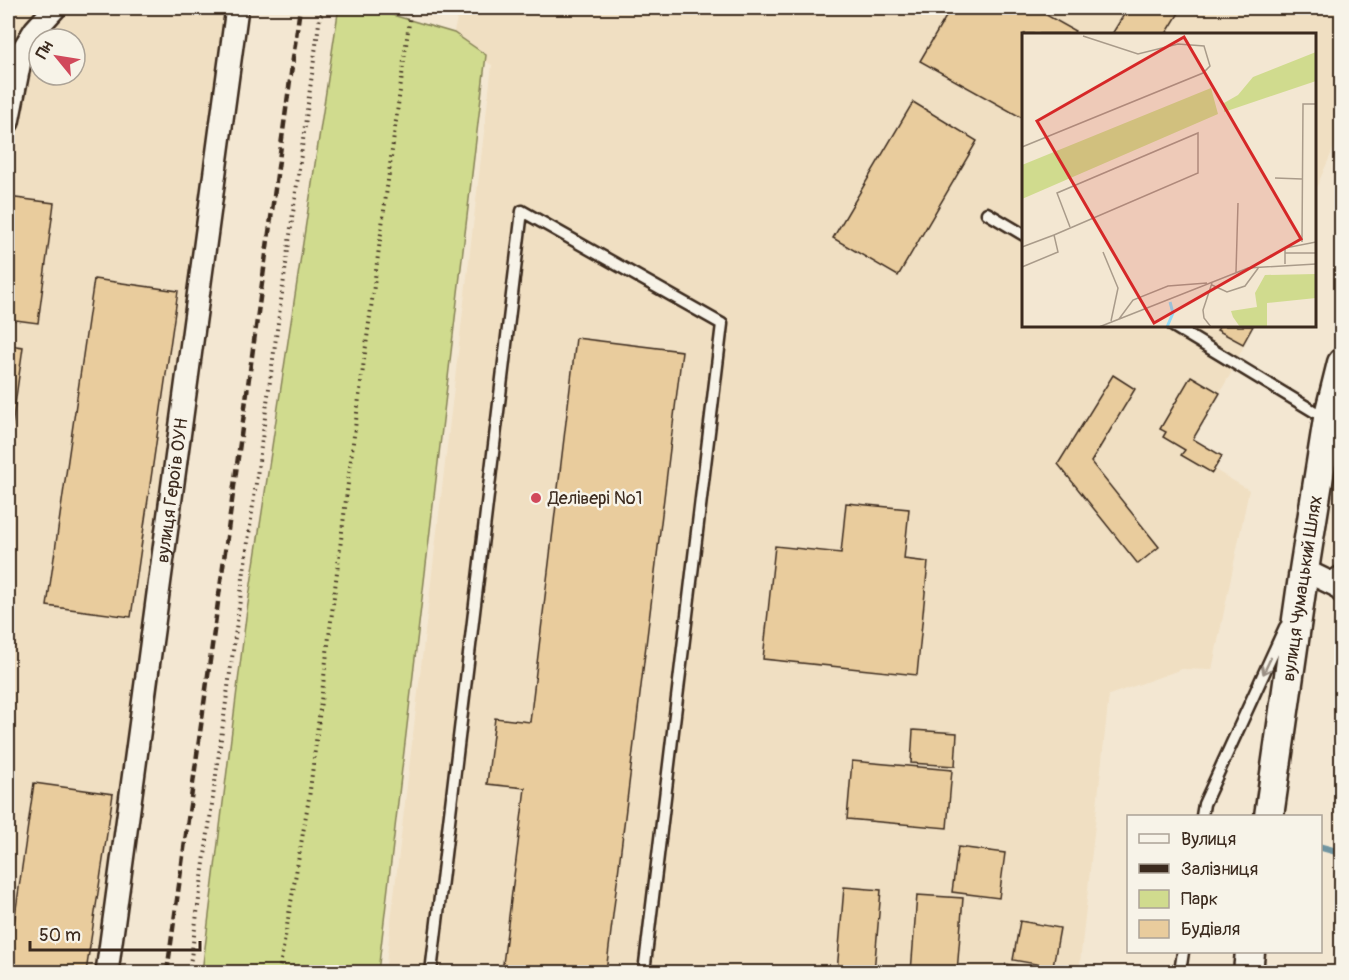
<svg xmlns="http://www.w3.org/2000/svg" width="1349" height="980" viewBox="0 0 1349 980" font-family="Pangolin,sans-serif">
	<rect width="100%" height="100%" fill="#f3e7d2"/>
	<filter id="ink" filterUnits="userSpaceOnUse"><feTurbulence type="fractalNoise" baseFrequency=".0167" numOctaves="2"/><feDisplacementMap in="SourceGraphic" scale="12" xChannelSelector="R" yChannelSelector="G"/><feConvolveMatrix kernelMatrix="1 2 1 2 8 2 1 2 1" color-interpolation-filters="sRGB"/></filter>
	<g filter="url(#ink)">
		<!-- built -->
		<g fill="#f0dfc2" fill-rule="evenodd">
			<path d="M8 8H228L229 11 94 972H8ZM39 39H75V75H39Z"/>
			<polygon points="460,8 1341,8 1341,132 1315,190 1314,34 1024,34 1024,326 1253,326 1230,375 1193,438 1222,456 1215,470 1249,490 1212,670 1182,669 1109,695 1079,972 385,972 492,65 451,43"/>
		</g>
		<!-- green -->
		<polygon fill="#d0db8e" stroke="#868256" stroke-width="1.5" points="379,11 454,33 486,55 378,972 202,972 246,617 338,13"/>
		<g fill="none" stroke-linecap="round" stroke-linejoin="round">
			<!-- stream -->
			<polyline stroke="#7094a0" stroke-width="7" points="1320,847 1342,853"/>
		</g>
		<!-- building -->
		<g fill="#e9cc9d" stroke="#3b2a1e" stroke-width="1.5">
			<polygon points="951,8 1034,8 1075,31 1073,34 1024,34 1024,119 920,61"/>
			<polygon points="1128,8 1182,8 1166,34 1112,34"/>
			<polygon points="913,102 977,141 898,276 833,238"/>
			<polygon points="8,197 54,203 38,323 8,319"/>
			<polygon points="94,279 178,291 131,617 47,606"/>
			<polygon points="1220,326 1253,326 1243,344 1217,330"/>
			<polygon points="576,338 682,351 606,972 502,972 525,788 487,784 495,718 530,722"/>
			<polygon points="8,345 23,347 12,426 8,425"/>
			<polygon points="1113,375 1135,389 1091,462 1159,547 1138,564 1058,464"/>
			<polygon points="1191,376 1220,393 1193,439 1222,456 1212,473 1181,455 1185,450 1163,437 1166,432 1160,429"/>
			<polygon points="846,503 909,509 904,559 928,562 917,675 763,659 775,546 841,553"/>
			<polygon points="913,730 957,733 955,766 911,763"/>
			<polygon points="852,761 952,770 947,828 847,819"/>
			<polygon points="34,783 113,794 86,972 8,972 8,965"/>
			<polygon points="958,847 1005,853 999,898 952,892"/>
			<polygon points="844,887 881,890 874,972 837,972"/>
			<polygon points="917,895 963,898 957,972 911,972"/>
			<polygon points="1020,921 1060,928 1053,967 1013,960"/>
			<polygon points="1006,964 1035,968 1034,972 1005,972"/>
		</g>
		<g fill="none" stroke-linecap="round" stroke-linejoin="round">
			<!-- service casing -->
			<g stroke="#3b2a1e" stroke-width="15">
				<g id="service">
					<polyline points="987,213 1024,235"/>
					<polyline points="1173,326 1325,418"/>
					<polyline points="1326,580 1342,570"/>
					<polyline points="1202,816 1204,804 1285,627"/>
					<polyline points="431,972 522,211 722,324 644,972"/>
					<polyline points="1180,972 1183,952"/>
				</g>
			</g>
			<!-- minor casing -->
			<g stroke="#3b2a1e" stroke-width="26">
				<g id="minor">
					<polyline points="8,122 22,51 35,30 55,8"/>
					<polyline points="1304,570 1337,586 1342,592"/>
					<path id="s1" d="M107 972 237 8"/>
				</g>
			</g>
			<!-- secondary casing -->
			<g stroke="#3b2a1e" stroke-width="33">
				<g id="secondary">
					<path id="s2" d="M1269 816 1304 570 1328 419 1342 363"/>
					<polyline points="1248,972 1250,952"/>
				</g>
			</g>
			<!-- path -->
			<g stroke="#3b2a1e" stroke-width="4" stroke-dasharray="1.5 4.5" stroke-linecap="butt">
				<polyline points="189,972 320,16 329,8"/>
				<polyline points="279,972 309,798 353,443 411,8"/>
			</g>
			<!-- service -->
			<use href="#service" stroke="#f7f3e8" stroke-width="10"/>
			<!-- minor -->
			<use href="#minor" stroke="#f7f3e8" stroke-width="21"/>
			<!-- secondary -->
			<use href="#secondary" stroke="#f7f3e8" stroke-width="28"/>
			<!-- rail -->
			<polyline stroke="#3b2a1e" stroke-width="4.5" stroke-dasharray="9 4.5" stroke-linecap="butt" points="167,972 300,8"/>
		</g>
		<!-- one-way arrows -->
		<defs><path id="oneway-shaft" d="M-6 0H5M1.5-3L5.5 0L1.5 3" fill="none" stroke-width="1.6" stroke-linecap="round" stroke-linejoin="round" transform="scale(1.5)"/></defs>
		<use stroke="#998e83" href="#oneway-shaft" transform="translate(1267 666) rotate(115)"/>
	</g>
	<!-- markers -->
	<circle fill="#d1495b" stroke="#f7f3e8" stroke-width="2" cx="536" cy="498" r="6"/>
	<g text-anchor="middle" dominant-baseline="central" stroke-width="5" stroke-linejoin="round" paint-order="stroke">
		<!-- street labels -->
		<g font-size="18" fill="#3b2a1e" stroke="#f7f3e8">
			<text stroke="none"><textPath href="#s1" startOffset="486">вулиця Героїв ОУН</textPath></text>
			<text stroke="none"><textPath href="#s2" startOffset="230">вулиця Чумацький Шлях</textPath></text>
		</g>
		<!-- poi labels -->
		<g font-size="18" fill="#3b2a1e" stroke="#f7f3e8" text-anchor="start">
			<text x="548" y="498">Делівері №1</text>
		</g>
	</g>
	<!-- overview -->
	<g transform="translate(1022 33)">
		<rect width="294" height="294" fill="#f3e7d2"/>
		<path d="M294 19V48L202 79V70L216 62 231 44ZM189 55 196 81 0 166V132ZM294 241V265L245 270V294H218L211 284 209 278 235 274 233 260 243 242Z" fill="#d0db8e"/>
		<path fill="none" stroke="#94dbf6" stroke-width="3" d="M145 294 151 280 148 269"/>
		<path fill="none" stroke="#a99b8a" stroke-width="1.5" d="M0 114 181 40 188 33 182 13 156 11 116 21 61 3M253 145 280 146M280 209 281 71H294M0 214 32 202M81 219 96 255 89 288M263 220H294M263 231V215L294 209M0 234 36 219 32 202 176 140V100L35 160 48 194M214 239 216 170M190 252 205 259 223 253 237 234M97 286 111 267 146 253 185 250M77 294 226 235 294 231M189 294 182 285 181 277 190 250"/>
		<path fill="#d62828" fill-opacity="0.15" stroke="#d62828" stroke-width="3" d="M162 4 279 206 132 290 15 88Z"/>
		<rect width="294" height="294" fill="none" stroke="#3b2a1e" stroke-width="3"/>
	</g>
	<!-- margin -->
	<rect width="1349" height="980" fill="none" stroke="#f7f3e8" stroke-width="30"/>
	<rect x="15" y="15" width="1319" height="950" fill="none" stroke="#3b2a1e" stroke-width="2" filter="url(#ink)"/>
	<!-- legend -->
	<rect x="1127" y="815" width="195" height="138" fill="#f7f3e8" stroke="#aca397" stroke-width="1.5"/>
	<rect x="1139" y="834" width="30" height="9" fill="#f7f3e8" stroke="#aca397" stroke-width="1.5"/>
	<text x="1181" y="845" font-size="18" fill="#3b2a1e">Вулиця</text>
	<rect x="1139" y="864" width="30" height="9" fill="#3b2a1e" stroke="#aca397" stroke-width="1.5"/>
	<text x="1181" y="875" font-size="18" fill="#3b2a1e">Залізниця</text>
	<rect x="1139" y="890" width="30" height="18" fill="#d0db8e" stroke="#aca397" stroke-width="1.5"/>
	<text x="1181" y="905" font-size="18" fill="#3b2a1e">Парк</text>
	<rect x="1139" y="920" width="30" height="18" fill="#e9cc9d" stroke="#aca397" stroke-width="1.5"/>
	<text x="1181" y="935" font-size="18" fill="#3b2a1e">Будівля</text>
	<!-- north arrow -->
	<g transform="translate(57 57) rotate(300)"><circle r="28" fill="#f7f3e8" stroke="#aca397" stroke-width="1.5"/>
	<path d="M0-4.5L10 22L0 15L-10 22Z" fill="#d1495b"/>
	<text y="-9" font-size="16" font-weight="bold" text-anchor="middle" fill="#3b2a1e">Пн</text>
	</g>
	<!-- scale -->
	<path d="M30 941v9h170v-9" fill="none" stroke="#3b2a1e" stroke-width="3"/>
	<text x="39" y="941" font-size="18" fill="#3b2a1e" stroke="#f7f3e8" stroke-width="4.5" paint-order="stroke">50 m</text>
</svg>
